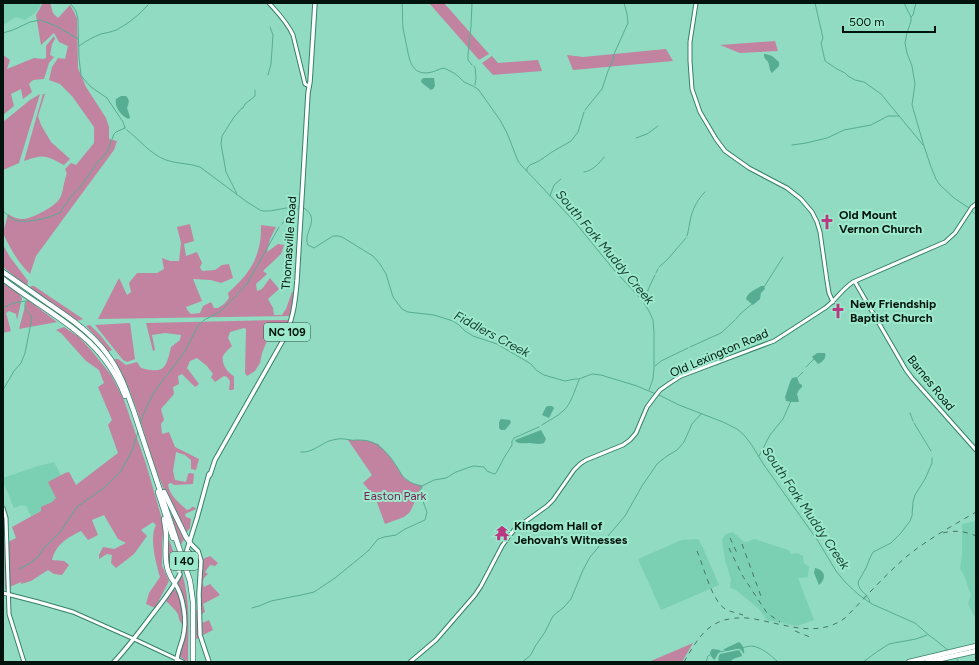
<svg xmlns="http://www.w3.org/2000/svg" width="979" height="665" viewBox="0 0 979 665" font-family="Figtree,sans-serif">
	<rect width="100%" height="100%" fill="#90dbc1"/>
	<!-- built -->
	<g fill="#7bcfb3">
		<polygon points="3,3 41,3 42,4 35,13 25,20 16,17 3,25"/>
		<polygon points="54,462 71,495 31,516 26,506 21,505 14,508 3,481 3,478 35,467"/>
		<polygon points="976,521 976,618 973,614 968,604 971,595 964,575 960,569 962,555 962,524"/>
		<polygon points="733,532 744,542 747,542 754,539 788,550 791,554 797,553 803,556 804,563 809,567 808,577 798,578 814,620 797,626 767,620 759,609 736,590 730,588 731,579 725,560 722,539 726,534"/>
		<polygon points="698,539 703,548 719,585 661,610 638,559 682,540"/>
	</g>
	<!-- green -->
	<g fill="#c183a0">
		<path d="M43 3H50L51 6 53 13 58 18 70 5 74 12 77 19 78 68 86 87 106 118 109 127V139L117 141 114 150 72 207 36 256 30 274C17 261 11 250 3 233L8 214C12 217 18 219 23 219 32 219 56 206 60 198 63 193 63 186 65 180 66 175 68 174 65 169L71 163 76 165 94 143V127L72 96 60 84 49 80 52 67 58 58 65 59 68 46 59 42 54 33 41 45 36 15Z"/>
		<polygon points="429,3 444,3 489,54 479,60"/>
		<polygon points="54,36 55,39 52,44 50,55 54,57 49,63 44,79 33,80 29,84 32,92 23,99 21,89 11,94 14,106 3,115 3,55 10,60 7,69 34,58 43,59 46,58 46,46"/>
		<polygon points="775,41 778,51 740,53 720,45"/>
		<polygon points="666,49 673,61 573,70 567,55 583,57"/>
		<polygon points="492,56 498,63 538,60 542,71 493,75 482,63"/>
		<polygon points="40,94 19,163 3,170 3,122 30,100"/>
		<path d="M43 94H45L38 116 41 125 51 142 70 159 64 165C45 155 44 154 24 161Z"/>
		<path d="M190 224 194 241 184 244 186 256 197 252 202 263 200 267 202 271 215 270 222 265 229 264 233 278 221 283 211 280 193 279 202 301 186 307 188 311 191 314 200 313 203 306 211 302 214 308H218L224 304 229 298 228 293C243 279 254 268 259 247 261 240 261 232 261 225L276 227 270 239 267 252 278 244 284 245 281 254 263 271 267 274 256 284 257 291 262 289 270 278 279 289 268 299 273 308 274 315H282L286 309 292 292H294L290 316 98 319 119 278 127 295 131 292 129 283 137 273H157L164 269 162 258 170 261H179L181 243 177 227Z"/>
		<polygon points="3,245 10,257 28,281 27,286 3,267"/>
		<polygon points="3,283 19,294 22,298 17,320 16,314 9,311 6,313 11,331 3,333"/>
		<polygon points="31,286 34,286 83,319 77,321 30,288"/>
		<polygon points="27,299 57,322 19,329"/>
		<path d="M275 320H289L287 324 278 323 272 329 262 353 260 363 255 371 247 376 245 373 246 329 244 328 230 332 228 338 232 346C229 349 225 352 223 356 221 364 228 373 234 376V389L232 390H229L230 381 227 377 224 376 215 382 211 377 213 374 207 366 197 358 190 361 187 368 199 384 195 387 182 374 178 376 179 384 173 387 174 394 161 409 164 420 161 424 162 434 169 432 175 447 199 459 196 470 191 469V460L185 455 176 452 173 471 175 480 186 482 188 474 190 473 194 474 193 484 174 485 171 483 168 484C169 495 179 503 187 510L190 509 192 507H194L196 509 185 514 186 517 191 519 190 528 186 533C178 518 169 503 163 487 145 445 138 398 114 359H118L126 365 137 362 141 368C164 374 166 369 171 347L180 340 181 335 165 333 152 335 155 350 153 351 146 323Z"/>
		<polygon points="130,323 135,359 127,362 123,360 95,325"/>
		<polygon points="90,325 101,336 112,350 108,352 101,342 86,326"/>
		<path d="M64 327 79 337 91 350 111 375 124 400 146 464 164 526 162 543V566L169 581 155 608 146 604 149 593 160 577C156 563 149 538 156 525L153 522 141 530 147 536 134 554 116 568 111 563 112 555 107 554 99 559V555L103 547 114 549 126 543 118 539 104 515 92 520 98 535 88 540 81 531C67 538 56 544 52 560L64 561 69 565 62 575 54 574 48 570 31 581 21 584V582L5 589 4 544 16 538 12 527 41 511V507L52 502 56 498 48 482 65 473 69 472 76 485 118 453 108 425 112 420 98 387 104 383 99 370 86 361 61 333 56 330Z"/>
		<polygon points="348,440 366,440 378,444 391,458 402,475 405,479 412,483 422,486 410,512 404,517 385,524 375,497 363,483 372,475"/>
		<polygon points="171,515 173,515 184,539 181,545"/>
		<path d="M169 539 176 560 171 573C167 560 166 553 169 539Z"/>
		<path d="M210 556 218 563 215 566 210 565 205 572 208 574C203 578 202 581 204 587L210 584 220 595 203 604 205 612 202 614C200 603 200 590 201 579 201 572 203 566 203 559Z"/>
		<path d="M182 573C191 602 188 632 188 662L179 656C181 650 184 642 185 635 188 620 185 596 177 584Z"/>
		<path d="M174 589C183 597 182 613 182 624 179 620 179 619 178 614 175 609 170 605 166 601Z"/>
		<polygon points="198,609 199,638 196,639 196,610"/>
		<polygon points="209,620 213,630 203,635 202,623"/>
		<polygon points="693,643 682,662 651,662 651,661"/>
	</g>
	<!-- water -->
	<g fill="#57ad91">
		<path d="M764 54H766L772 56 779 62V66L772 73C769 70 770 66 768 62 766 59 764 59 764 54Z"/>
		<polygon points="424,78 434,78 435,86 433,89 431,90 422,83 421,81 422,79"/>
		<path d="M121 96H126C130 100 129 103 127 108L130 117 129 119C122 117 114 107 116 99Z"/>
		<path d="M761 286H764L765 289 761 293 760 299 753 305 746 299C748 292 755 290 761 286Z"/>
		<path d="M817 353H825C827 358 822 362 818 364L812 357Z"/>
		<polygon points="797,377 799,383 802,385 802,387 799,390 797,394 799,402 792,402 786,401 785,397 790,382 792,378"/>
		<polygon points="548,406 552,406 554,408 549,418 542,415 546,407"/>
		<polygon points="501,419 510,420 511,422 510,424 505,430 501,430 499,428 499,422"/>
		<path d="M541 430 546 439 544 443C538 445 535 443 529 443 524 443 520 444 516 442L515 440Z"/>
		<path d="M815 568C825 570 827 578 819 585L814 573Z"/>
		<path d="M739 642C742 644 745 649 744 654L741 650 738 648 726 651 724 650V649Z"/>
		<path d="M713 649 719 650 721 651C716 654 717 658 714 660L711 656 710 653 711 650Z"/>
		<path d="M739 650 742 655V656L733 659 730 662H719C718 659 718 657 720 654Z"/>
	</g>
	<g fill="none" stroke-linecap="round" stroke-linejoin="round">
		<!-- stream -->
		<g stroke="#57ad91" stroke-width="1">
			<polyline points="70,3 76,11 78,20 79,58 81,75 83,78 91,87 107,98 123,122 125,128"/>
			<path d="M402 3C403 11 402 19 403 28 404 33 405 38 406 43 409 55 409 73 426 73 433 73 438 69 444 68L454 73 459 77 464 82 473 86 478 89 500 120 507 133 518 161 521 165 574 221 614 270 642 300 649 311 653 320 654 332V367L653 379 649 390"/>
			<polyline points="815,3 823,38 821,43 825,61 837,69 845,73 848,76 855,80 864,82 881,94 923,145"/>
			<polyline points="904,3 911,17 911,21 907,33 905,43 907,53 912,66 915,84 912,105 924,146 931,167 936,179 939,184 954,198 969,208"/>
			<polyline points="911,17 913,15 916,3"/>
			<polyline points="3,33 13,30 30,22 40,20 56,26 78,39"/>
			<path d="M79 46C86 41 93 37 101 34 106 33 111 32 116 30 128 24 139 15 148 5"/>
			<polyline points="472,65 468,60 468,55 471,26 472,3"/>
			<polyline points="474,66 475,67 476,78 475,85"/>
			<polyline points="268,75 271,64 273,35 270,27"/>
			<polyline points="585,110 602,89 608,71 613,60 614,54 628,23 627,14 624,3"/>
			<path d="M127 130C140 140 150 154 166 160 177 164 189 163 200 167L247 202 260 210 263 211H270L297 206 299 207"/>
			<polyline points="636,138 647,134 658,126"/>
			<polyline points="792,145 806,143 827,138 844,130 871,125 888,116 899,116"/>
			<polyline points="527,171 527,168 530,165 539,161 552,152 571,141 578,132 584,112"/>
			<path d="M584 172C592 171 599 164 604 157"/>
			<polyline points="237,194 226,172 221,144 222,136 234,117 242,108 243,108 245,104 255,96 255,90"/>
			<polyline points="550,196 554,185 561,179"/>
			<path d="M304 208C322 220 302 232 308 245L314 248 333 236H338L342 237 373 256 380 264 386 274 393 297 402 309 408 312 434 315 453 321 459 325 465 331 473 336 497 344 521 358 531 364 536 370 544 375 565 381 575 379H579L592 374 601 375 637 386 656 394"/>
			<path d="M3 211C6 213 9 217 12 219 23 225 51 218 61 212L63 207 68 202 69 199 80 187 97 163 107 152 114 134 116 132 125 128"/>
			<polyline points="972,211 976,215"/>
			<polyline points="282,224 292,212 299,208"/>
			<path d="M687 236C689 230 689 224 691 217 693 208 698 199 705 192"/>
			<polyline points="659,267 667,260 686,238"/>
			<polyline points="656,273 658,269"/>
			<polyline points="764,287 783,257"/>
			<polyline points="645,303 648,290 655,275"/>
			<path d="M3 308 13 303 26 301C22 311 29 310 32 318L25 353 21 363 14 371 3 390"/>
			<polyline points="736,319 740,314 752,304"/>
			<polyline points="690,347 721,333 735,320"/>
			<polyline points="655,366 661,361 688,348"/>
			<polyline points="806,367 814,359"/>
			<polyline points="798,377 803,372"/>
			<polyline points="659,395 679,405 723,422 737,429 744,435 751,444 764,465 818,541 836,571 845,582 859,595 872,604 908,620 915,623 930,636 933,638 949,651"/>
			<polyline points="910,413 913,421"/>
			<polyline points="914,423 931,451"/>
			<polyline points="140,425 143,415 152,396 162,381 169,373 185,351 198,326 204,320 218,313 224,308 247,284 279,227"/>
			<path d="M542 425C549 420 557 417 563 411 571 405 575 389 579 380"/>
			<path d="M301 452C312 453 319 445 329 441 333 440 339 438 344 439 348 439 352 441 356 440 360 440 364 440 368 441 381 444 390 456 397 467 400 471 401 476 406 479 410 483 417 485 422 486"/>
			<polyline points="759,456 770,435 783,419 791,401"/>
			<polyline points="19,569 29,564 37,558 44,548 61,531 77,507 105,487 121,471 132,451 138,432"/>
			<path d="M870 602C868 593 859 593 858 582L866 568 870 558 873 552 891 543 901 533 910 521 912 516 913 502 915 495 925 479 932 463V458"/>
			<polyline points="252,608 259,606 271,601 306,594 314,592 335,578 362,556 369,550 378,539 384,537 396,535 405,529 425,520 427,512 420,493 421,489 422,486 434,480 446,478 456,472 470,467 474,466 484,467 487,471 494,474 496,473 505,456 511,447 512,445 512,441 514,438 539,427"/>
			<path d="M742 648C745 647 749 646 752 646 761 647 772 656 778 662"/>
			<polyline points="719,652 739,648"/>
			<polyline points="956,658 959,662"/>
			<polyline points="522,662 530,656 536,645 545,632 553,616 564,607 571,599 583,570 590,557 625,516 642,486 657,464 667,456 677,450 684,442 692,424 701,414"/>
			<polyline points="706,662 708,656 710,655"/>
			<polyline points="863,662 878,651 889,644 894,643 916,639 927,635"/>
		</g>
		<!-- secondary casing -->
		<g stroke="#35816a" stroke-width="5">
			<g id="secondary">
				<path d="M269 3C278 13 287 22 293 35L305 84 309 86"/>
				<polyline points="696,3 690,42 690,61 692,89 700,112 716,139 725,151 749,168 787,188 801,199 812,212 817,222 820,232 827,281 829,293 833,302"/>
				<polyline points="855,282 906,370 912,378 976,450"/>
				<polyline points="3,508 6,518 9,614 24,662"/>
				<polyline points="3,593 38,602 73,612 134,639 183,662"/>
				<path d="M410 662 436 640 475 595 481 586 502 546 509 536 515 529 547 506 553 500 574 470 580 464 586 460 623 445 630 440 636 433 647 407 653 399 660 390 670 383 681 376 774 341 825 308C836 300 842 289 853 282L945 242 955 233 972 207 976 204"/>
			</g>
		</g>
		<!-- primary casing -->
		<g stroke="#35816a" stroke-width="5.5">
			<g id="primary">
				<path d="M209 476 210 475 215 460 282 342C293 321 295 304 297 281L308 93 310 82 315 3"/>
				<polyline points="190,543 198,551 201,561 199,594 200,635 209,662"/>
				<polyline points="186,553 197,518 209,474"/>
				<polyline points="186,560 189,552"/>
				<path d="M174 582C184 596 187 621 183 637 181 645 178 651 177 659"/>
				<path d="M114 662C128 647 140 631 152 615 162 602 173 589 180 574"/>
			</g>
		</g>
		<!-- highway casing -->
		<g stroke="#35816a" stroke-width="6">
			<g id="highway">
				<path d="M3 272C18 282 32 292 46 302 68 317 91 332 107 354 120 371 127 392 134 412L190 581 193 602V662"/>
				<path d="M3 279C51 316 101 334 125 396"/>
				<polyline points="158,492 173,538"/>
				<polyline points="164,492 186,537 190,543"/>
				<path d="M164 519C165 525 166 530 166 535 166 552 163 567 174 582"/>
				<polyline points="177,659 177,662"/>
				<polyline points="909,662 976,646"/>
				<polyline points="927,662 976,651"/>
			</g>
		</g>
		<!-- secondary -->
		<use href="#secondary" stroke="#fff" stroke-width="3"/>
		<!-- primary -->
		<use href="#primary" stroke="#fff" stroke-width="3.5"/>
		<!-- highway -->
		<use href="#highway" stroke="#fff" stroke-width="4.5"/>
		<!-- rail -->
		<g stroke="#477666" stroke-width="1" stroke-dasharray="5 5" stroke-linecap="butt">
			<path d="M943 533C953 530 966 531 976 536"/>
			<polyline points="730,538 737,553"/>
			<polyline points="742,544 762,599"/>
			<polyline points="729,548 742,575 767,613 780,622"/>
			<path d="M697 551C704 567 711 599 725 609 731 612 737 613 743 615"/>
			<polyline points="795,631 810,637"/>
			<path d="M684 662C700 634 711 616 747 618 781 622 815 640 845 618 865 598 885 575 906 557 928 539 952 526 976 512"/>
		</g>
		<!-- primary-bridge casing -->
		<g stroke="#35816a" stroke-width="5.5" stroke-linecap="butt">
			<polyline id="primary-bridge" points="179,571 186,553"/>
		</g>
		<!-- primary-bridge -->
		<use href="#primary-bridge" stroke="#fff" stroke-width="3.5"/>
	</g>
	<!-- icons -->
	<defs>
		<g id="church-bare" transform="scale(1.2)"><path d="M-1.2-6h2.4v3.5h3.3v2.4h-3.3V6h-2.4V-.1h-3.3v-2.4h3.3Z" fill="#ba3881" stroke="#9de9cd" stroke-width="2.5" paint-order="stroke"/></g>
		<g id="temple-bare" transform="scale(1.2)"><path d="M0-6L5-2H3V0L6.5 2.5H4V6H1.5V3h-3V6H-4V2.5H-6.5L-3 0V-2H-5Z" fill="#ba3881" stroke="#9de9cd" stroke-width="2.5" paint-order="stroke"/></g>
	</defs>
	<g fill-rule="evenodd">
		<use href="#church-bare" x="827" y="222"/>
		<use href="#church-bare" x="838" y="311"/>
		<use href="#temple-bare" x="502" y="533"/>
	</g>
	<g text-anchor="middle" dominant-baseline="central" stroke-width="4" stroke-linejoin="round" paint-order="stroke">
		<!-- shield labels -->
		<g fill="#9de9cd" stroke="#2f5346" stroke-width="1">
			<rect x="264" y="323" width="46" height="18" rx="3"/>
			<rect x="170" y="552" width="28" height="18" rx="3"/>
		</g>
		<g font-size="11" font-weight="bold" fill="#00130c">
			<text x="287" y="332">NC 109</text>
			<text x="184" y="561">I 40</text>
		</g>
		<!-- poi labels -->
		<g font-size="12" font-weight="bold" fill="#00130c" stroke="#9de9cd" text-anchor="start">
			<text x="839" y="215">Old Mount<tspan x="839" dy="14">Vernon Church</tspan></text>
			<text x="850" y="304">New Friendship<tspan x="850" dy="14">Baptist Church</tspan></text>
			<text x="514" y="526">Kingdom Hall of<tspan x="514" dy="14">Jehovah’s Witnesses</tspan></text>
		</g>
		<!-- street labels -->
		<g font-size="12" fill="#00130c" stroke="#9de9cd">
			<text transform="translate(289 243) rotate(-86)">Thomasville Road</text>
			<text transform="translate(719 353) rotate(-23)">Old Lexington Road</text>
			<text transform="translate(931 383) rotate(51)">Barnes Road</text>
		</g>
		<!-- park labels -->
		<g font-size="12" fill="#772553" stroke="#9de9cd">
			<text x="395" y="496">Easton Park</text>
		</g>
		<!-- water labels -->
		<g font-size="13" font-style="italic" fill="#183f33" stroke="#9de9cd">
			<text transform="translate(605 247) rotate(50)">South Fork Muddy Creek</text>
			<text transform="translate(492 334) rotate(28)">Fiddlers Creek</text>
			<text transform="translate(806 508) rotate(56)">South Fork Muddy Creek</text>
		</g>
	</g>
	<!-- border -->
	<rect width="979" height="665" fill="none" stroke="#00130c" stroke-width="8"/>
	<!-- scale -->
	<path d="M843 26v6h92v-6" fill="none" stroke="#00130c" stroke-width="2"/>
	<text x="849" y="26" font-size="12" fill="#00130c" stroke="#9de9cd" stroke-width="3" paint-order="stroke">500 m</text>
</svg>
